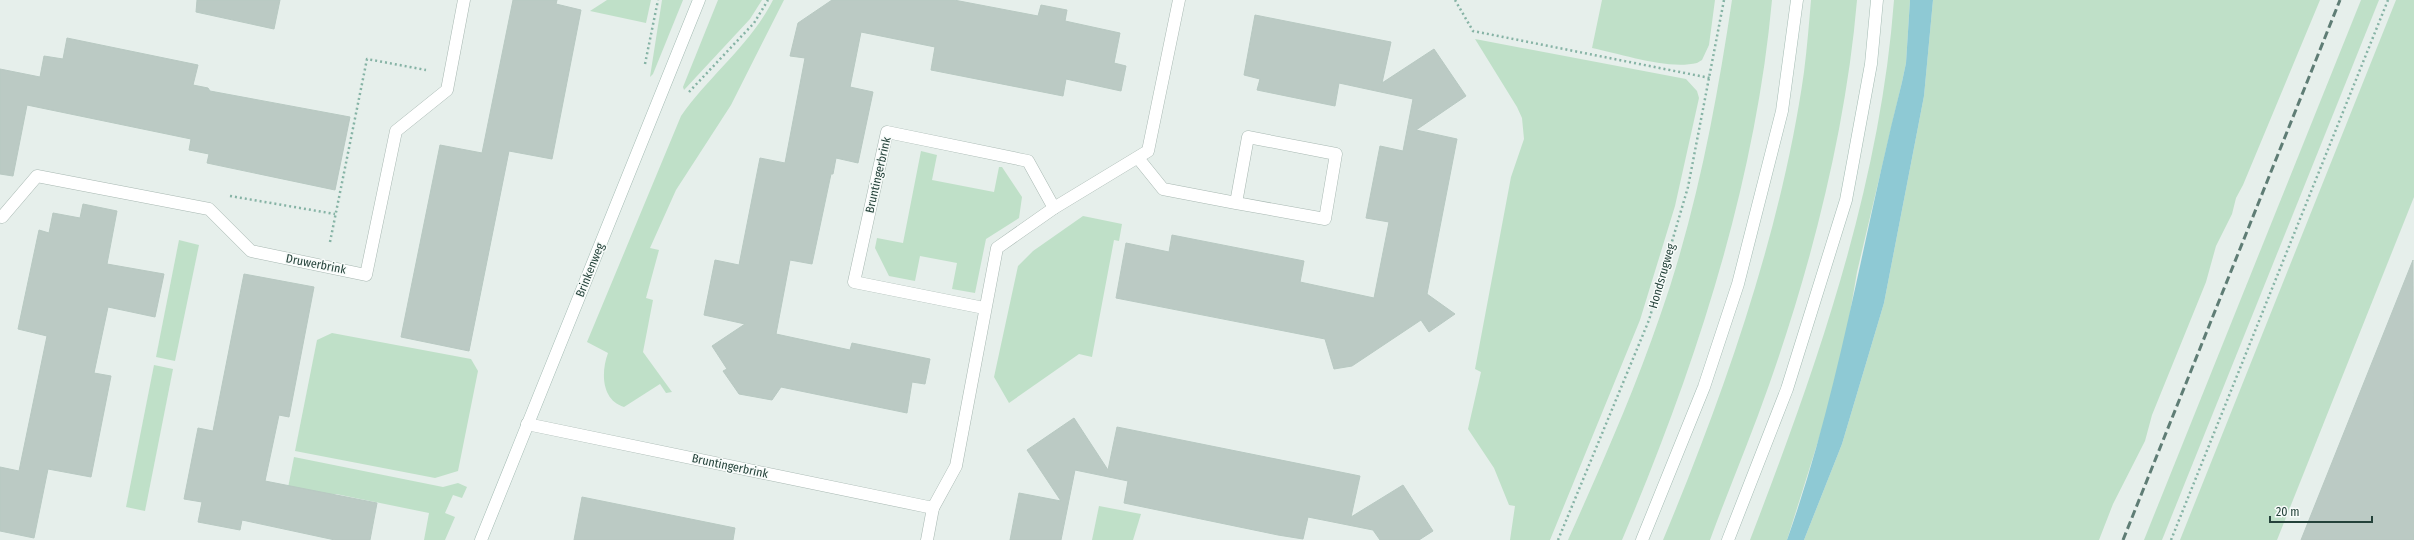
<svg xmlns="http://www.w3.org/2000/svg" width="2414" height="540" viewBox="0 0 2414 540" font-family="'Fira Sans Condensed',sans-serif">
	<rect width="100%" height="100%" fill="#e6efeb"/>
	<!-- green -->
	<g fill="#bfe0c8">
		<polygon points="607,0 651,0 646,23 590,11"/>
		<polygon points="662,0 683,0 653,74 650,77"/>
		<polygon points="718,0 762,0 750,19 684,90 683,87"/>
		<path d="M773 0H784L731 105 676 190 650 248 659 250 646 298 653 300 643 352 672 392 666 393 660 384 624 407C601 400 601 372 608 353L587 342 681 116C709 76 751 44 773 0Z"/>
		<path d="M1602 0H1715L1709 45 1702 60 1697 63C1667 70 1622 54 1592 48Z"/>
		<path d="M1732 0H1772C1755 186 1695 368 1622 540H1568C1601 466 1634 392 1660 316 1696 214 1716 107 1732 0Z"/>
		<path d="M1811 0H1857C1846 129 1812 263 1769 385 1751 437 1729 488 1710 540H1663C1724 394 1782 229 1804 72 1807 48 1809 24 1811 0Z"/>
		<path d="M1894 0H1910L1906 63 1902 82 1857 272 1848 325 1826 416 1787 540H1750C1817 366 1880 187 1894 0Z"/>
		<polygon points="1933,0 2320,0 2243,185 2236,198 2232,214 2216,246 2206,282 2152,415 2145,441 2113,504 2099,540 1804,540 1842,444 1884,303 1924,96"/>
		<polygon points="2361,0 2379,0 2162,540 2144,540"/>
		<polygon points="2396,0 2414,0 2414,197 2277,540 2180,540"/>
		<polygon points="1475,39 1686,79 1697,91 1699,98 1675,206 1640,320 1550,540 1510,540 1515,506 1509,505 1494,468 1468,429 1481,372 1475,369 1511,177 1524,139 1522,118 1517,107"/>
		<polygon points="921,151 937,155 932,180 994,192 999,167 1002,167 1022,197 1019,218 986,239 975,293 952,289 957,263 920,256 915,281 889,276 875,248 877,238 903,243"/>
		<polygon points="1083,216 1122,224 1119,241 1114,240 1092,357 1079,354 1009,403 994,377 1018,266 1033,251"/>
		<polygon points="179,240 199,245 175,361 156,357"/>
		<polygon points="332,333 471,359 478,371 458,471 435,478 295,451 317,340"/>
		<polygon points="154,365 173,369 145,511 126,507"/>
		<polygon points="294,457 443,487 458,483 467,487 462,498 453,495 445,513 455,517 445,540 424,540 429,513 336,494 286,498"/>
		<polygon points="1099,506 1141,514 1133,540 1092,540"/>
	</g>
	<!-- water -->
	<path fill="#8ec9d4" d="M1910 0H1933L1924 96 1884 303 1842 444 1804 540H1787C1840 391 1863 235 1902 82L1906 63Z"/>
	<!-- building -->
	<g fill="#bbcac4" stroke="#b8c9c2">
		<polygon points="197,0 280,0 274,29 196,12"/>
		<polygon points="513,0 557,0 556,4 581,10 552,159 509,151 469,351 401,337 440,145 482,153"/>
		<polygon points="832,0 954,0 1038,16 1041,5 1067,10 1065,21 1120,33 1114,63 1126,66 1121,91 1066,79 1063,96 931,70 935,47 861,32 850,87 873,92 858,163 836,158 833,174 831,174 812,264 790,260 776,334 850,350 852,343 930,359 925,384 912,382 907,413 781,387 772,400 739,394 723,371 727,369 712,346 745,324 704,315 715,260 739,265 760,158 785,163 805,58 790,56 798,23"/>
		<polygon points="1255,15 1391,42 1382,83 1434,49 1466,96 1416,130 1457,139 1427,294 1455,314 1429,332 1421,320 1352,366 1334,369 1325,339 1116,298 1126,243 1169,252 1172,235 1304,261 1300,282 1374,298 1389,222 1366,218 1380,146 1403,151 1413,99 1339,83 1335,106 1257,90 1260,79 1244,75"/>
		<polygon points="67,38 198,65 193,85 208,88 210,91 350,117 335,190 207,163 209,154 189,150 191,139 27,105 13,176 0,174 0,69 40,77 44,56 63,59"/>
		<polygon points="83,204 117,211 107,264 164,274 155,317 108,307 94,373 111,376 91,477 48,469 34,538 0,531 0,467 19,471 47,336 18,329 39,230 49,233 53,213 80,218"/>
		<polygon points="2413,260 2414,540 2301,540"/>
		<polygon points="244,274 314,287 289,417 279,415 265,481 377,503 370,540 335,540 242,520 240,530 198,522 202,502 184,499 198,428 213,431"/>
		<polygon points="1074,418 1108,470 1117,427 1360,476 1351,517 1403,485 1433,531 1419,540 1380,540 1373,530 1308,517 1303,539 1278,535 1124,503 1128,481 1075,470 1061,540 1010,540 1019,493 1061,501 1027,450"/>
		<polygon points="582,497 735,528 733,540 574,540"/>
	</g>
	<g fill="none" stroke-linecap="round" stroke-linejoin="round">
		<!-- street casing -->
		<g stroke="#a8b8b2" stroke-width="13">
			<g id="street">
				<polyline points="1138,158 1163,189 1236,203 1248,137 1336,154 1325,219 1236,203"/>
				<polyline points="2,217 37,176 209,209 251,251 366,275 396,131 447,90 464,0"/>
				<polyline points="984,308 854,282 887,132 1028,161 1054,208"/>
				<polyline points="527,424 933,508 956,466 997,248 1054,208 1148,151 1179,0"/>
				<polyline points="927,540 933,508"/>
			</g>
		</g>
		<!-- secondary casing -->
		<g stroke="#a4bbb3" stroke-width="13">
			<g id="secondary">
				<polyline points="481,540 699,0"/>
				<polyline points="1642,540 1704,387 1738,284 1782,111 1797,0"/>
				<polyline points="1728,540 1787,389 1846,200 1871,64 1877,0"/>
			</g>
		</g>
		<!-- path -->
		<g stroke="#86b3a5" stroke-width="2.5" stroke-dasharray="2 3" stroke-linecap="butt">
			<polyline points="1455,0 1473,31 1710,78"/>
			<polyline points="645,64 658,0"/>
			<polyline points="689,92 754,23 768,0"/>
			<polyline points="230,196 335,214"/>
			<polyline points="330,242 367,59 426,70"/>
			<polyline points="1558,540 1649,320 1688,187 1724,0"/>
			<polyline points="2171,540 2388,0"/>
		</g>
		<!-- street -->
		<use href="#street" stroke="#fff" stroke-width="12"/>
		<!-- secondary -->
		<use href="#secondary" stroke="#fff" stroke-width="12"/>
		<!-- rail -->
		<polyline stroke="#5f7d75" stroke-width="3" stroke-dasharray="8 4" stroke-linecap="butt" points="2123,540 2340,0"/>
	</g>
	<g text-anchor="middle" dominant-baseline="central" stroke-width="3" stroke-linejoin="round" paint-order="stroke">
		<!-- street labels -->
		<g font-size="12" fill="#24423a" stroke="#f7fbf9">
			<text transform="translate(878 175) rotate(-77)">Bruntingerbrink</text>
			<text transform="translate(316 264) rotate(11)">Druwerbrink</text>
			<text transform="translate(590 270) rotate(-68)">Brinkenweg</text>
			<text transform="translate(1662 276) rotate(-74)">Hondsrugweg</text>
			<text transform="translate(730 466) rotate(12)">Bruntingerbrink</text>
		</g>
	</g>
	<!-- scale -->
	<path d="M2270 516v6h102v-6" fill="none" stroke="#24423a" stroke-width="2"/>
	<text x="2276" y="516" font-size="12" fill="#24423a" stroke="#f7fbf9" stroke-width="3" paint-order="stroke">20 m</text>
</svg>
